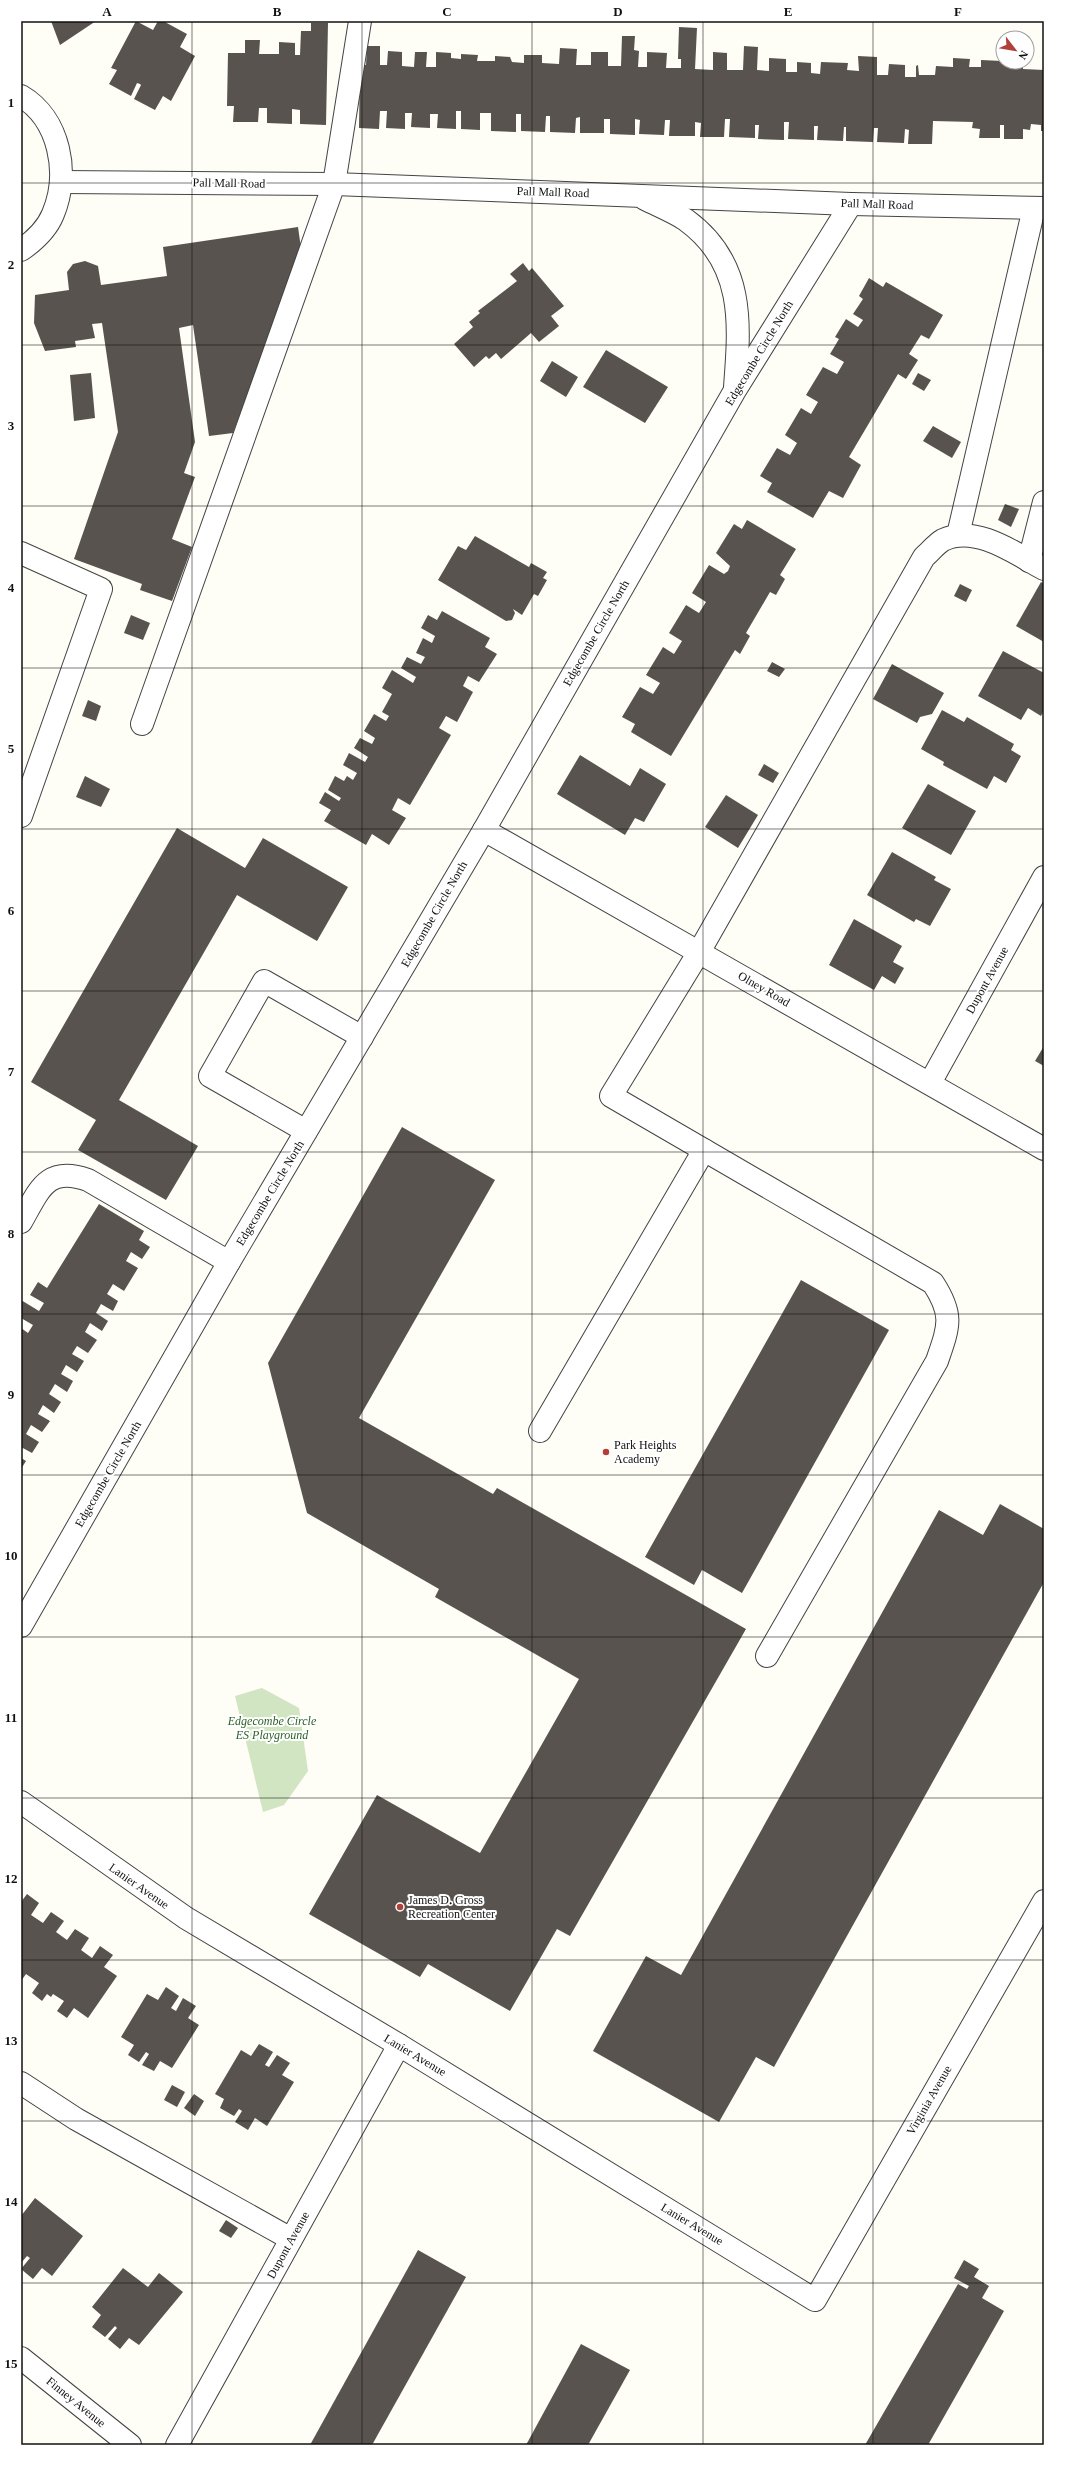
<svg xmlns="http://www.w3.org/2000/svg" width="1065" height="2466" viewBox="0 0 1065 2466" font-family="'Times New Roman',serif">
	<rect width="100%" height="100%" fill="#fefdf6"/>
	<!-- green -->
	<polygon fill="#d1e5c2" points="262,1688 299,1708 308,1771 284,1805 263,1812 235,1696"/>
	<!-- building -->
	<g fill="#58534e">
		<polygon points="51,21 96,21 60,45"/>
		<polygon points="136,21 153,30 158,21 163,21 187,34 180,47 195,56 171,101 163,96 155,110 134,99 141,85 140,84 137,83 131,96 109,84 117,70 111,68"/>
		<polygon points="311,23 328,23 326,125 300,124 300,110 292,109 292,124 267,123 267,108 259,108 258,122 233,122 234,106 227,106 228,53 245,53 245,40 260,40 259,54 279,54 279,42 295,43 295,55 300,55 301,31 311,31"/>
		<polygon points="679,27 697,28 695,69 713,70 713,52 727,53 727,70 743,70 744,46 758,47 757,70 769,71 769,58 786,59 786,72 797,72 797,62 811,63 811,73 820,74 821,62 848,63 847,70 859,71 858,56 877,57 877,75 888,75 889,64 905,65 905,77 916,77 916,66 918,65 919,75 935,75 936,66 953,67 953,58 970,59 969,67 981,67 981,60 1023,62 1023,69 1044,70 1044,131 1041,131 1041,125 1031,124 1030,130 1023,129 1023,139 1004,139 1004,125 1000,125 1000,138 979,138 980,129 972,128 973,122 933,121 932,144 908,144 909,130 905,129 904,143 877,142 878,128 874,128 873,142 846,141 846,127 844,127 843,141 817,140 818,126 814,126 814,140 788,139 789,122 784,122 784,140 758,139 759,125 755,125 755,138 729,137 730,119 725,119 724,137 700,137 701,123 695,122 695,136 669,136 670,120 665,120 664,135 639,134 640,120 635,119 635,135 610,134 610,119 604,119 604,133 580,133 580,117 576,118 575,133 550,132 550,116 546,116 545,132 521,131 521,114 516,114 516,132 491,131 491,113 480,113 480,130 461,129 461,111 456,111 456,129 437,128 438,114 430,114 430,128 411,127 412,113 405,113 405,129 386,128 387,111 380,111 379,129 359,128 360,65 366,65 367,46 380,46 380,65 387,65 388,51 402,52 402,66 414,67 415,52 427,52 426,67 436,67 436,52 451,53 451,58 461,59 461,54 478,55 477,61 495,61 495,56 510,57 512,62 524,63 524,55 542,55 542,63 559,64 560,48 577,49 576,65 591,65 591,52 608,52 608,66 621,66 622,36 635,36 634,50 639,51 638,67 647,67 647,52 667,53 666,68 681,68 681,59 678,59"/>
		<polygon points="298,227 301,248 233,433 209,436 193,325 179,328 195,442 184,473 195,477 172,539 192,547 172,601 140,590 142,584 74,559 118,432 102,323 92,324 95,338 75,341 76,347 45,351 34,323 35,295 69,290 67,272 73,264 85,261 98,266 101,285 167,276 163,247"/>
		<polygon points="523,263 529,271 532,268 564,306 551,316 559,326 539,342 531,333 501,359 496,353 489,359 486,356 474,367 454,344 473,327 469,322 480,313 478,311 517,281 510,274"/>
		<polygon points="869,278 883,287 886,282 943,315 929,339 921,335 909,354 918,360 906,379 898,374 849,457 861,465 843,498 829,491 813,518 767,492 772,483 760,476 777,448 790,455 797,443 785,435 801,408 811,414 818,402 806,395 823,367 837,374 844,362 830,354 839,339 835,337 846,319 858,327 863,320 853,314 863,299 859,296"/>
		<polygon points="606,350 668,387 645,423 583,387"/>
		<polygon points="552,361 578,377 566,397 540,381"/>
		<polygon points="91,373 95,418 74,421 70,375"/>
		<polygon points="918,373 931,380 924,391 912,384"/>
		<polygon points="933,426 961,442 952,458 923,441"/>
		<polygon points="1005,504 1019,509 1011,527 998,520"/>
		<polygon points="747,520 796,549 780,575 785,579 776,595 770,592 746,633 750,636 740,654 735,650 671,756 631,732 635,724 622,717 640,687 653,694 660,683 646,675 663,647 674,654 682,641 669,633 686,605 699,613 706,602 692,593 709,565 724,574 728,571 730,566 716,553 734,524 742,529"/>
		<polygon points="475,536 529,567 531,563 547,572 543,578 547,580 538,596 534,594 522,615 513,609 515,613 512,620 506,621 438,580 458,546 466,550"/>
		<polygon points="1041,582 1044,584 1044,642 1016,626"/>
		<polygon points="960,584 972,590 966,602 954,596"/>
		<polygon points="442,611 490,638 485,647 497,654 479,682 468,676 463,686 473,692 457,722 446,716 439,728 451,735 410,805 398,798 392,810 406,818 389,845 372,834 366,845 324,821 331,810 319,803 325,792 339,801 341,798 328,790 335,776 344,781 347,776 353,780 357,773 343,765 349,753 365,762 368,757 354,748 360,738 372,744 375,738 364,731 374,714 386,721 389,716 382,712 392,694 382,688 392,670 413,683 416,677 401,668 407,657 421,664 425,657 416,653 423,638 432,643 435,636 421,628 428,615 437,620"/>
		<polygon points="131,615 150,623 143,640 124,633"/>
		<polygon points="1003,651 1044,673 1044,710 1041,716 1028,708 1021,720 978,696"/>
		<polygon points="772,662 785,669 779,677 767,671"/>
		<polygon points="892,664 944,693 932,714 920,717 917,723 873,699"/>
		<polygon points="88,700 101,706 96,721 82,716"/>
		<polygon points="942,710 964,722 967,717 1014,744 1011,750 1021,756 1006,783 994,776 987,789 943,765 944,762 921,749"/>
		<polygon points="580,755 630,786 640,768 666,784 644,822 635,818 625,835 557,794"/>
		<polygon points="764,764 779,773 773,783 758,775"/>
		<polygon points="85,776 110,789 101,807 76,797"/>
		<polygon points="928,784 976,811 951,855 902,828"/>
		<polygon points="726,795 758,815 738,848 705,827"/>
		<polygon points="177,828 245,868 263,838 348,887 317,941 237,895 119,1100 198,1146 166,1200 78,1150 96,1120 31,1082"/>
		<polygon points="892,852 936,877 934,880 951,889 930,926 916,919 914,922 867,895"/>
		<polygon points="854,919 902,946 893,962 904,968 895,984 882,976 874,990 829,965"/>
		<polygon points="1044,1046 1044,1066 1035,1061"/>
		<polygon points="402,1127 495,1180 359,1418 493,1494 497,1488 746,1629 570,1936 557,1929 510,2011 428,1964 420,1977 309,1914 377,1795 480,1853 579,1679 435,1597 439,1589 307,1513 268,1363"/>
		<polygon points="99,1204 144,1231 139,1240 150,1247 142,1259 131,1252 126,1261 138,1268 124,1291 113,1284 107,1294 118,1301 113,1311 101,1304 96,1313 108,1321 102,1331 90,1323 85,1332 97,1340 88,1353 77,1346 72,1354 84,1361 77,1372 66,1365 61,1374 73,1381 67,1392 55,1384 49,1394 61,1402 54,1413 43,1405 38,1414 50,1421 42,1432 31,1425 26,1434 39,1442 32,1453 21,1447 21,1328 28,1333 33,1325 21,1318 21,1300 39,1311 44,1303 30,1295 38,1282 47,1288"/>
		<polygon points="801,1280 889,1330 742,1593 702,1570 694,1585 645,1557"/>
		<polygon points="21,1458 26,1461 21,1469"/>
		<polygon points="1000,1504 1044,1529 1044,1582 774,2067 756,2057 719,2122 593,2051 646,1956 681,1975 939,1510 983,1535"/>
		<polygon points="27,1894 39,1903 31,1915 43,1923 51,1912 64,1921 56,1932 67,1940 75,1929 89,1938 81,1950 92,1958 100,1946 113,1955 104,1967 117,1976 88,2018 74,2008 67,2018 57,2011 64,2001 53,1994 51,1997 47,1994 42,2001 32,1993 39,1983 26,1974 21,1981 21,1902"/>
		<polygon points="166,1987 179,1996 171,2008 176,2011 183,1998 196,2006 188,2018 199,2025 172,2068 160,2061 154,2071 142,2065 149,2054 146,2052 139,2062 128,2055 134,2045 121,2037 147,1994 158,2000"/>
		<polygon points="259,2044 273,2052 265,2065 269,2067 277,2055 290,2063 282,2075 294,2082 267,2126 255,2118 248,2130 235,2122 242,2111 239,2109 234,2116 220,2108 224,2099 215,2094 241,2050 251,2056"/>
		<polygon points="172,2085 185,2092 177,2107 164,2100"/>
		<polygon points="194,2094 204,2101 195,2116 184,2108"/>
		<polygon points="35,2198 83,2236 52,2276 42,2268 33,2279 21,2269 30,2258 27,2256 21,2263 21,2216"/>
		<polygon points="226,2220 238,2228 231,2238 219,2231"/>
		<polygon points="418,2250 466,2277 372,2445 310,2445"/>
		<polygon points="964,2260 979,2269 974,2277 989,2286 982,2298 1004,2311 928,2445 865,2445 958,2284 967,2289 969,2286 954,2278"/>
		<polygon points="123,2268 148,2287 159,2273 183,2292 139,2345 129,2338 120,2349 108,2339 117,2328 115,2326 105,2337 92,2327 101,2315 92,2307"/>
		<polygon points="581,2344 630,2370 588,2445 526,2445"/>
	</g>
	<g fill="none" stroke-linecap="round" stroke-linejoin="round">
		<!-- minor casing -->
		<g stroke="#444" stroke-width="24">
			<g id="minor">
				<path d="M21 96C60 119 70 174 53 214 47 229 34 241 21 250"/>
				<polyline points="62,182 334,184 851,204 1044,208"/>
				<path d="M645 199C659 206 674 212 686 220 745 263 740 323 735 387"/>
				<polyline points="958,535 1034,208"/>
				<polyline points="21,553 101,589 21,816"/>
				<polyline points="1029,561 1044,502"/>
				<polyline points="142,724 334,184 360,21"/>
				<polyline points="484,830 1044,1149"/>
				<polyline points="930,1083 1044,877"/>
				<polyline points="306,1131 210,1076 264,981 362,1037"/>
				<path d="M21 1222C39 1191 46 1165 88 1180L229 1262"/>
				<polyline points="540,1431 704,1150"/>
				<polyline points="21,1626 229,1262 484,830 734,392 851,204"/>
				<path d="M767 1656 937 1361C949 1326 954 1315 933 1283L611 1096 699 952 924 557C930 552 936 544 943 540 976 524 1016 554 1044 569"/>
				<polyline points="21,1802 186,1918 399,2045 815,2300 1044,1901"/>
				<polyline points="21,2083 76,2119 291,2239"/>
				<polyline points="21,2358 130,2445"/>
				<polyline points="177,2445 399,2045"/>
			</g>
		</g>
		<!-- minor -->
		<use href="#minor" stroke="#fff" stroke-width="22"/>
	</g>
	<!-- grid -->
	<path fill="none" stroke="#111" stroke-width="1" stroke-opacity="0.55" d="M192 21V2445M362 21V2445M532 21V2445M703 21V2445M873 21V2445M21 183H1044M21 345H1044M21 506H1044M21 668H1044M21 829H1044M21 991H1044M21 1152H1044M21 1314H1044M21 1475H1044M21 1637H1044M21 1798H1044M21 1960H1044M21 2121H1044M21 2283H1044"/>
	<!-- markers -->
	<g fill="#b04039" stroke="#fff" stroke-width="1.5">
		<circle cx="606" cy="1452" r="4"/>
		<circle cx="400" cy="1907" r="4"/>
	</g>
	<g text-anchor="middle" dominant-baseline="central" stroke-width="4" stroke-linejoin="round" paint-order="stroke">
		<!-- street labels -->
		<g font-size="12" fill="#111" stroke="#fff">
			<text transform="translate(229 183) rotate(1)">Pall Mall Road</text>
			<text transform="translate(553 192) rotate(2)">Pall Mall Road</text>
			<text transform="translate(877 204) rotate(2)">Pall Mall Road</text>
			<text transform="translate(759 353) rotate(-59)">Edgecombe Circle North</text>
			<text transform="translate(596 633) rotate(-60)">Edgecombe Circle North</text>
			<text transform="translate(434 914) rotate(-60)">Edgecombe Circle North</text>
			<text transform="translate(987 980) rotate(-61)">Dupont Avenue</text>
			<text transform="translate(764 989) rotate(30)">Olney Road</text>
			<text transform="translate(270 1193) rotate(-59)">Edgecombe Circle North</text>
			<text transform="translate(108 1474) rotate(-60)">Edgecombe Circle North</text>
			<text transform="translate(139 1886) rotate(35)">Lanier Avenue</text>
			<text transform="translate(415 2055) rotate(31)">Lanier Avenue</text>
			<text transform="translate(929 2100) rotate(-60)">Virginia Avenue</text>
			<text transform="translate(692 2224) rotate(31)">Lanier Avenue</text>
			<text transform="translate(288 2245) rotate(-61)">Dupont Avenue</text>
			<text transform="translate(76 2402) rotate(39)">Finney Avenue</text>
		</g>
		<!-- poi labels -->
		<g font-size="12" fill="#111" stroke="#fff" text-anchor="start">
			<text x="614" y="1445">Park Heights<tspan x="614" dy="14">Academy</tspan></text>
			<text x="408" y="1900">James D. Gross<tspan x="408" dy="14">Recreation Center</tspan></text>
		</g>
		<!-- park labels -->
		<g font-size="12" font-style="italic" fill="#2e6128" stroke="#fff">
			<text x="272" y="1721">Edgecombe Circle<tspan x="272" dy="14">ES Playground</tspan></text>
		</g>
	</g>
	<!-- border -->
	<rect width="1065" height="2466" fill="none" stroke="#ffffff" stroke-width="44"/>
	<!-- north arrow -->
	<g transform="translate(1015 50) rotate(121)"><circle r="19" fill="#ffffff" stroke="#a0a0a0"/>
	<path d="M0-3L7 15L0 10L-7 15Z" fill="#b04039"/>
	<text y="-6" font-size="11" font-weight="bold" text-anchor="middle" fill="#111111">N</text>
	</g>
	<rect x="22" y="22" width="1021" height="2422" fill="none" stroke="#111" stroke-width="1.5"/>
	<g font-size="13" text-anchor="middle" font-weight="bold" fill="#111">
		<text x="107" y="16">A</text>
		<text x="277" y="16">B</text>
		<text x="447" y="16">C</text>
		<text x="618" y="16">D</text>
		<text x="788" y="16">E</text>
		<text x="958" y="16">F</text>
		<text x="11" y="107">1</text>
		<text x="11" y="269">2</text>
		<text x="11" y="430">3</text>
		<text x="11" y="592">4</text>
		<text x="11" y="753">5</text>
		<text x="11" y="915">6</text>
		<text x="11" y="1076">7</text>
		<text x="11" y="1238">8</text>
		<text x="11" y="1399">9</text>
		<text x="11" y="1560">10</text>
		<text x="11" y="1722">11</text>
		<text x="11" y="1883">12</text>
		<text x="11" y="2045">13</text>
		<text x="11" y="2206">14</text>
		<text x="11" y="2368">15</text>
	</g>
</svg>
